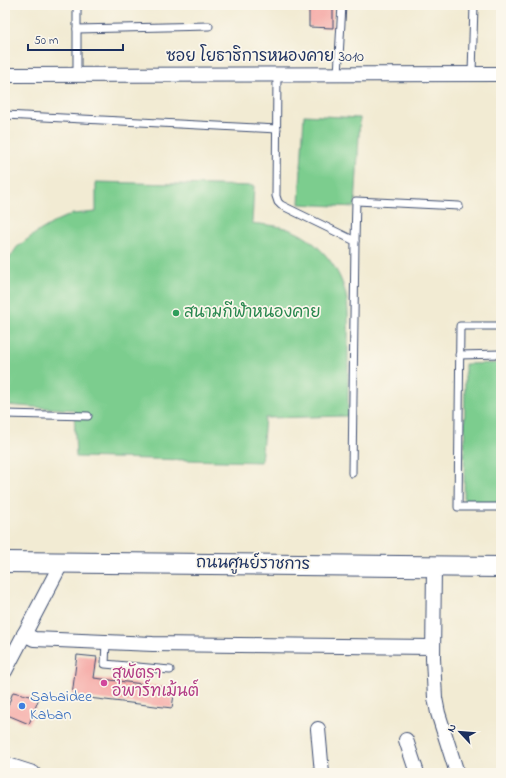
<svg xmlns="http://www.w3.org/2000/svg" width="506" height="778" viewBox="0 0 506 778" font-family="'Indie Flower','Playpen Sans Thai',sans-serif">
	<rect width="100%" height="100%" fill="#fbf7ec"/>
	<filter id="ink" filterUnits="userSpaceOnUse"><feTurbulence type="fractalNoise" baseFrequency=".025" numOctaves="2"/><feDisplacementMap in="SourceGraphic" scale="8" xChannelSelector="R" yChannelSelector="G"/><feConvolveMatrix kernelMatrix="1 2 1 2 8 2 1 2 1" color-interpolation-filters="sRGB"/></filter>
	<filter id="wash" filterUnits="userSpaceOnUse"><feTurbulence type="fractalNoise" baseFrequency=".012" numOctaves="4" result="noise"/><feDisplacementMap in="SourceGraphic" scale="16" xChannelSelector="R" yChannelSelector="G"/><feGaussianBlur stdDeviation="0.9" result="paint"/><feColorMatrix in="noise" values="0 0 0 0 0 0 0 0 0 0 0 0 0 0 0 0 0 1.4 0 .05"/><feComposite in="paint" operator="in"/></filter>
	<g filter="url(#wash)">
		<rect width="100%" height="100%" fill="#f2ebd3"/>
		<!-- grass -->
		<g fill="#7ccd8e" stroke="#4c7e76">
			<polygon points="304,115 360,118 355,207 299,204"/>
			<path d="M96 182 254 186 252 223C264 225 277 225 288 229 318 239 343 270 347 301 349 315 348 331 348 346 348 369 348 393 348 416L265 418 261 462 76 457 74 410 5 405V265L17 247 36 233 58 220 73 214 96 212Z"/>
			<polygon points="501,363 501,502 464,503 465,364"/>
		</g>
		<g id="blocks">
			<!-- building -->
			<g fill="#f5a5a2">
				<polygon points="309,5 333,5 333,28 309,27"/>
				<polygon points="77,655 97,657 94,678 175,688 172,708 72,696"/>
				<polygon points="13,692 39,698 29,724 5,714"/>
			</g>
		</g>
	</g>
	<g filter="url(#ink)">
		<use href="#blocks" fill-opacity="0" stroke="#3b4b70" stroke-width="1"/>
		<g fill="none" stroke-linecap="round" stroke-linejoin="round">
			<!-- lane casing -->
			<g stroke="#3b4b70" stroke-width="9">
				<g id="lane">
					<polyline points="77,5 77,75"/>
					<polyline points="77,29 209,26"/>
					<polyline points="472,73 474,5"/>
					<polyline points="277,74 276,196 278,202 281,205 355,241 352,473"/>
					<polyline points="338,74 342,5"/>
					<polyline points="5,115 277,129"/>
					<polyline points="355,241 356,201 459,206"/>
					<polyline points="501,326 460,326 458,507 501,507"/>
					<polyline points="459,355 501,354"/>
					<polyline points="5,414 88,416"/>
					<polyline points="106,642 105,664 170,670"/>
				</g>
			</g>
			<!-- street casing -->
			<g stroke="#3b4b70" stroke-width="16">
				<g id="street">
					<polyline points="5,75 501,74"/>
					<polyline points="434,566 433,658 435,698 438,713 457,773"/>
					<polyline points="24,634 34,639 153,644 433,647"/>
					<polyline points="5,671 62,562"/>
					<polyline points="318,729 322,773"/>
					<polyline points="406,740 417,773"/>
					<polyline points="5,764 33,773"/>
				</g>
			</g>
			<!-- secondary casing -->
			<g stroke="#3b4b70" stroke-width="22">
				<polyline id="secondary" points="5,562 501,567"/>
			</g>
			<!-- lane -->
			<use href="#lane" stroke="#fff" stroke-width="7"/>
			<!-- street -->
			<use href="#street" stroke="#fff" stroke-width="14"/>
			<!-- secondary -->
			<use href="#secondary" stroke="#fff" stroke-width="20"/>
		</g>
	</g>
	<!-- markers -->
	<circle fill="#2e9e5b" stroke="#fbf7ec" stroke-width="1.5" cx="176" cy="313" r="4"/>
	<circle fill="#d1479c" stroke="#fbf7ec" stroke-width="1.5" cx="104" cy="683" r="4"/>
	<circle fill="#3f7fe0" stroke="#fbf7ec" stroke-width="1.5" cx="22" cy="706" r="4"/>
	<g text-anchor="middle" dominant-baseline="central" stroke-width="3.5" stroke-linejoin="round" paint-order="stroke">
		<!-- street labels -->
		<g font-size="16" fill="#1b2f5e" stroke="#fbf7ec">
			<text x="265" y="57">ซอย โยธาธิการหนองคาย 3010</text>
			<text transform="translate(253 564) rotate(1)">ถนนศูนย์ราชการ</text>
		</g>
		<!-- leisure labels -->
		<g font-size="16" fill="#27864d" stroke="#fbf7ec" text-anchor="start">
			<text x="184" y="313">สนามกีฬาหนองคาย</text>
		</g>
		<!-- hotel labels -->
		<g font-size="16" fill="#b23c85" stroke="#fbf7ec" text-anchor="start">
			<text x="112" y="674">สุพัตรา<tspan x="112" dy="18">อพาร์ทเม้นต์</tspan></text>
		</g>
		<!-- shop labels -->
		<g font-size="16" fill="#366cbe" stroke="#fbf7ec" text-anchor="start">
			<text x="30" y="697">Sabaidee<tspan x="30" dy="18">Kaban</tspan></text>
		</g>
	</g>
	<!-- margin -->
	<rect width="506" height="778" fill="none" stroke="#fbf7ec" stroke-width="20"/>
	<!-- north arrow -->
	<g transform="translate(460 732) rotate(296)" stroke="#fbf7ec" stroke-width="3" paint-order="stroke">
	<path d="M0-3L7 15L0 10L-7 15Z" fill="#1b2f5e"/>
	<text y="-6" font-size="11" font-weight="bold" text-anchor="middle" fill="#1b2f5e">N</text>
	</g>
	<!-- scale -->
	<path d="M28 44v6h95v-6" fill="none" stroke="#1b2f5e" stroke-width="2"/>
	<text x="34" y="44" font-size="12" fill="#1b2f5e" stroke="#fbf7ec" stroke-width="3" paint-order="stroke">50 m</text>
</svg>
